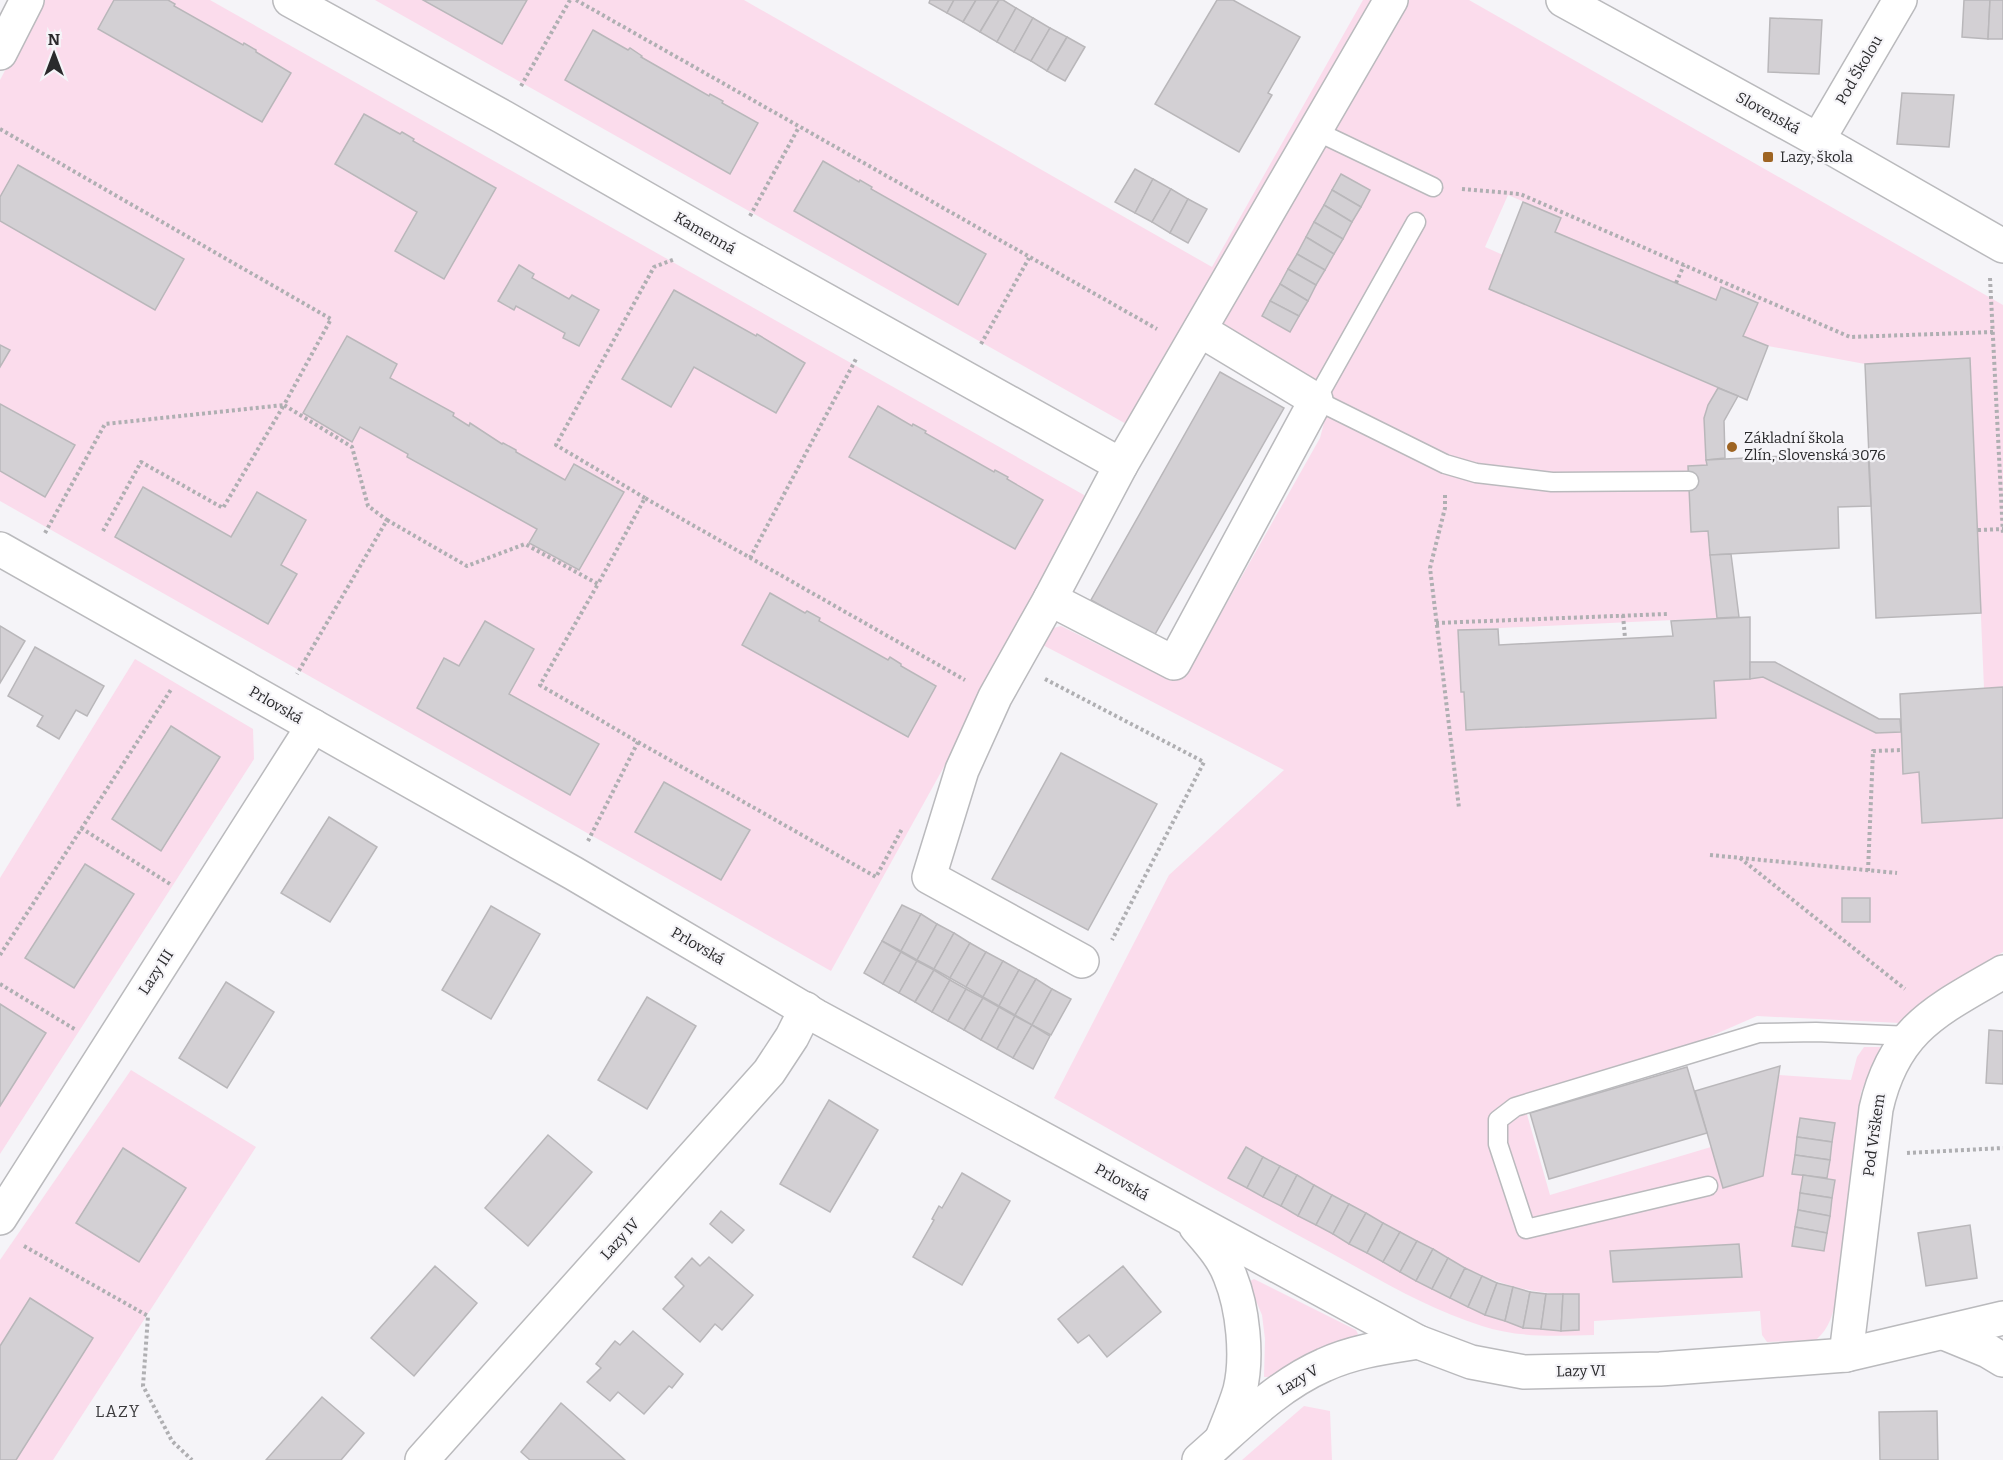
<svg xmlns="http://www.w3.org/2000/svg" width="2003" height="1460" viewBox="0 0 2003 1460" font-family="Bitter,serif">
	<rect width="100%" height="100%" fill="#f5f4f8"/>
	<!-- green -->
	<g fill="#fbdcec" fill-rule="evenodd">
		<polygon points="42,0 210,0 1084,495 1084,504 1076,528 831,971 0,501 0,80"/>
		<path d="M375 0H744L1212 267 1363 0H1469L2003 305V687L1984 688 1970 358 1865 364 1768 346 1743 336 1758 302 1721 287 1716 300 1555 232 1561 218 1508 195 1485 247 1503 255 1489 289 1718 388C1699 419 1705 431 1707 465L1689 466 1692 532 1708 531 1717 618 1458 630 1461 692H1464L1466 730 1715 718 1714 681 1763 677 1876 733 1901 732 1903 773 1919 772 1922 823 2003 818V952L1926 998 1900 1023 1757 1016 1693 1044 1594 1073 1599 1089 1526 1111 1550 1195 1711 1147 1724 1188 1763 1176 1779 1075 1851 1080 1857 1057 1864 1047H1881L1861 1092 1837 1296C1833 1313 1830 1328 1816 1340L1767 1342 1762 1335 1760 1311 1594 1321V1335C1556 1336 1519 1338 1482 1326 1428 1309 1380 1280 1331 1253 1238 1203 1146 1150 1054 1098L1169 875 1284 770 1035 641 1046 630 1061 626 1157 674C1173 674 1188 667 1198 654L1320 438 1326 415 1217 336 1128 425ZM1800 1118 1835 1123 1827 1178 1835 1180 1824 1251 1792 1246 1803 1175 1792 1173ZM1246 1147 1465 1268C1504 1286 1535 1295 1579 1294L1578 1329C1531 1334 1492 1320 1450 1298L1230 1176Z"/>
		<polygon points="135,659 253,729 254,759 0,1154 0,878"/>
		<polygon points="131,1070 256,1147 53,1460 0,1460 0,1260"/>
		<polygon points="1254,1279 1356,1330 1358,1334 1354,1339 1292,1364 1269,1377 1264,1377 1265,1339 1262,1315 1249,1285 1250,1281"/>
		<polygon points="1304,1406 1330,1411 1332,1460 1242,1460"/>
	</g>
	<!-- building -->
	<g fill="#d3d0d4" stroke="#b9b7ba" stroke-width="1.5">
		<polygon points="114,0 168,0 175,4 174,6 243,45 244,43 256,50 256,52 291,73 262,122 98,29"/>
		<polygon points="423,0 527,0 502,44"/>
		<polygon points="930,0 954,0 947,13 929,3"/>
		<polygon points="954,0 976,0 963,22 947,13"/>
		<polygon points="976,0 999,0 980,32 963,22"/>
		<polygon points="999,0 1003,0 1016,8 997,42 980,32"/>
		<polygon points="1217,0 1233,0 1300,37 1268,93 1272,95 1239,152 1155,104"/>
		<polygon points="1964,0 1990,0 1988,39 1962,37"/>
		<polygon points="1990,0 2003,0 2003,39 1988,39"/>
		<polygon points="1016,8 1033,18 1014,52 997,42"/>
		<polygon points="1033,18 1050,28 1031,61 1014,52"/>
		<polygon points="1770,18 1822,20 1819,74 1768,72"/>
		<polygon points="1050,28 1067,37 1047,71 1031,61"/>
		<polygon points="593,30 628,50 630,48 642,56 641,57 709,96 710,94 723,101 722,103 758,123 730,174 565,80"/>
		<polygon points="1067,37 1085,47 1065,81 1047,71"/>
		<polygon points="1902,93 1954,95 1949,147 1897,144"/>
		<polygon points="364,114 400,134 402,132 414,139 413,141 496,188 444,279 395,251 417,212 335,164"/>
		<polygon points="823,161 859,182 860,180 872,187 871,189 986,254 958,305 794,211"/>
		<polygon points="18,165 184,259 155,310 0,221 0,197"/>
		<polygon points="1135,169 1153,179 1135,213 1115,202"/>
		<polygon points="1341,174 1370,190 1361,207 1332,190"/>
		<polygon points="1153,179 1171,189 1152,222 1135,213"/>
		<polygon points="1171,189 1188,199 1170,233 1152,222"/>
		<polygon points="1332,190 1361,207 1352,222 1324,205"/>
		<polygon points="1188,199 1207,209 1188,243 1170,233"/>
		<polygon points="1523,202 1561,218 1555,232 1716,300 1721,287 1758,303 1743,336 1768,346 1747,400 1489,289"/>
		<polygon points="1324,205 1352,222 1343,239 1314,222"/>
		<polygon points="1314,222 1343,239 1334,254 1306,237"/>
		<polygon points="1306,237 1334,254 1325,270 1297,254"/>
		<polygon points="1297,254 1325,270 1316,285 1288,269"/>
		<polygon points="519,265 534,274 532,278 569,299 572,295 599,310 579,346 563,338 565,333 516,306 514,310 498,301"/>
		<polygon points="1288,269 1316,285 1308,301 1280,284"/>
		<polygon points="1280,284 1308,301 1299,316 1270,301"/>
		<polygon points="674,290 756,336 757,334 805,363 776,413 694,367 671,407 622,379"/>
		<polygon points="1270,301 1299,316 1290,332 1262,316"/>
		<polygon points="347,336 397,364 390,378 454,413 453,416 469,426 470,423 502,444 503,443 516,450 516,452 565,480 574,464 624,492 579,570 529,543 537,529 407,457 408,454 360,427 352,442 303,413"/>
		<polygon points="0,345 10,350 0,367"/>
		<polygon points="1970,358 1981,613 1876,618 1865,364"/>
		<polygon points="1220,372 1284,408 1154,636 1091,600"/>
		<polygon points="1718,388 1738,396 1724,421 1725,458 1706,460 1704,418 1708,405"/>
		<polygon points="0,404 75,445 45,497 0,471"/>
		<polygon points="878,406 912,426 913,424 926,431 925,433 994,472 995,470 1008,477 1007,479 1043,500 1015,549 849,457"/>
		<polygon points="1868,452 1871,506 1838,507 1839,548 1710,555 1708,531 1691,532 1688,466 1707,465 1706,460"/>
		<polygon points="143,487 231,537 257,492 306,520 281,565 297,574 268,624 115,537"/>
		<polygon points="1731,554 1739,617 1717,618 1710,555"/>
		<polygon points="770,593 805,613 807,611 820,618 819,621 888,660 890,657 901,664 901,666 936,686 908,737 742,645"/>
		<polygon points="1750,617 1750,679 1714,681 1716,718 1466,730 1464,692 1461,692 1458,630 1498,629 1499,645 1673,636 1671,621"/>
		<polygon points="485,621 534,649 509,694 599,744 570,795 417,708 444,658 459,666"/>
		<polygon points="0,626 25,641 0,683"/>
		<polygon points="35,647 104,686 87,716 76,710 59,739 37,726 43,716 8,696"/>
		<polygon points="1750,662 1775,662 1879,719 1900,719 1901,732 1876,733 1763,677 1750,679"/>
		<polygon points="2003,687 2003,818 1922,823 1919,772 1903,774 1900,694"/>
		<polygon points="171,726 220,757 161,851 112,819"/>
		<polygon points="1061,753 1157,804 1088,930 992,879"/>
		<polygon points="664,782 750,830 721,880 635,832"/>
		<polygon points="329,817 377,847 330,922 281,893"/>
		<polygon points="85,864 134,894 74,988 25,958"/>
		<rect x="1842" y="898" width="28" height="24"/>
		<polygon points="902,905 921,914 901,951 882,941"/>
		<polygon points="491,906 540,934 491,1019 442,990"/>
		<polygon points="921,914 937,924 917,960 901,951"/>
		<polygon points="937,924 954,933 934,969 917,960"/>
		<polygon points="954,933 970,943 950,978 934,969"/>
		<polygon points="882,941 901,952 883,984 864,973"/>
		<polygon points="970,943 986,952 966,987 950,978"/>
		<polygon points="901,952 917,961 899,993 883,984"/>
		<polygon points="986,952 1003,961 983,997 966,987"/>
		<polygon points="917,961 934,970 915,1002 899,993"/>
		<polygon points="1003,961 1019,970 999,1006 983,997"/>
		<polygon points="934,970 950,980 932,1012 915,1002"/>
		<polygon points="1019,970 1036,979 1015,1015 999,1006"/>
		<polygon points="1036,979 1052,989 1032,1025 1015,1015"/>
		<polygon points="950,980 966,989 948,1021 932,1012"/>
		<polygon points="226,982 274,1012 227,1088 179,1058"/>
		<polygon points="966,989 983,998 964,1030 948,1021"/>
		<polygon points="1052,989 1071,999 1051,1035 1032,1025"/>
		<polygon points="647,997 696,1026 647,1109 598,1080"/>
		<polygon points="983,998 999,1007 981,1040 964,1030"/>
		<polygon points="0,1004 46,1033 0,1106"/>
		<polygon points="999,1007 1015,1016 997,1049 981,1040"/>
		<polygon points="1015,1016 1032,1025 1013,1058 997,1049"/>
		<polygon points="1032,1025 1050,1036 1033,1069 1013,1058"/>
		<polygon points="1989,1030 2003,1031 2003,1084 1986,1083"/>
		<polygon points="1780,1066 1763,1176 1723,1188 1695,1091"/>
		<polygon points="1687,1067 1707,1133 1549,1179 1530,1113"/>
		<polygon points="829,1100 878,1130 830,1212 780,1184"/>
		<polygon points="1800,1118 1835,1123 1832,1142 1797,1137"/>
		<polygon points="548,1135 592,1172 528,1246 485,1208"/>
		<polygon points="1797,1137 1832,1142 1830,1160 1795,1155"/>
		<polygon points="1246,1147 1263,1157 1247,1188 1228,1178"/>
		<polygon points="123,1148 186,1188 139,1262 76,1223"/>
		<polygon points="1795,1155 1830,1160 1827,1178 1792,1174"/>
		<polygon points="1263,1157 1280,1166 1263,1197 1247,1188"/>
		<polygon points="1280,1166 1297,1175 1281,1206 1263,1197"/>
		<polygon points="962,1173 1010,1201 962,1285 913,1257 934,1220 932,1219 939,1206 942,1208"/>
		<polygon points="1297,1175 1314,1185 1298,1216 1281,1206"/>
		<polygon points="1803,1175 1835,1180 1832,1198 1800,1193"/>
		<polygon points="1314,1185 1332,1195 1316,1225 1298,1216"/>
		<polygon points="1800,1193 1832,1198 1830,1216 1798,1210"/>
		<polygon points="1332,1195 1349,1204 1333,1234 1316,1225"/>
		<polygon points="1349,1204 1366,1213 1349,1244 1333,1234"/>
		<polygon points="1798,1210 1830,1216 1827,1233 1795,1227"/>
		<polygon points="721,1211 744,1230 732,1243 710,1224"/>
		<polygon points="1366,1213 1383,1223 1367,1253 1349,1244"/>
		<polygon points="1383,1223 1400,1232 1383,1262 1367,1253"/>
		<polygon points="1970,1225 1977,1278 1926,1286 1918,1233"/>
		<polygon points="1795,1227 1827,1233 1824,1251 1792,1246"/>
		<polygon points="1400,1232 1417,1241 1400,1272 1383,1262"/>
		<polygon points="1417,1241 1433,1249 1416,1281 1400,1272"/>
		<polygon points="1739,1244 1742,1277 1613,1282 1610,1251"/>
		<polygon points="1433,1249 1448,1258 1432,1289 1416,1281"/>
		<polygon points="709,1257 753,1295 722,1330 715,1324 700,1342 663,1309 684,1286 675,1277 692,1258 700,1266"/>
		<polygon points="1448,1258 1465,1268 1450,1298 1432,1289"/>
		<polygon points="435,1266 477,1303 414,1376 371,1338"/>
		<polygon points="1123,1266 1161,1312 1107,1357 1089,1335 1078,1343 1058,1319"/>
		<polygon points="1465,1268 1482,1276 1468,1307 1450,1298"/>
		<polygon points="1482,1276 1497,1283 1485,1315 1468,1307"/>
		<polygon points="1497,1283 1513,1287 1505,1321 1485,1315"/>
		<polygon points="1513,1287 1530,1292 1523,1328 1505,1321"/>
		<polygon points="1530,1292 1546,1294 1541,1329 1523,1328"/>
		<polygon points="1546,1294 1563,1294 1561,1331 1541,1329"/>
		<polygon points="1563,1294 1579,1294 1579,1330 1561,1331"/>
		<polygon points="30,1298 93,1338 16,1460 0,1460 0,1346"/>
		<polygon points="633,1331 683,1374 672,1388 669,1386 644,1414 618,1392 610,1401 587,1382 601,1368 596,1364 615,1341 620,1345"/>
		<polygon points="322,1397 364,1433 341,1460 266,1460"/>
		<polygon points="561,1403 625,1460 530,1460 521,1452"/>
		<polygon points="1937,1411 1938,1460 1880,1460 1879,1412"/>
	</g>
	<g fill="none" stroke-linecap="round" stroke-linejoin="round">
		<!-- service casing -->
		<g stroke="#bababd" stroke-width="21">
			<g id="service">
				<polyline points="1316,131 1433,187"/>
				<polyline points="1416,222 1316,400 1445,464 1476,473 1552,482 1689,481"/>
				<polyline points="1708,1186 1526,1229 1498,1144 1498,1120 1515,1107 1759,1033 1816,1032 1911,1036"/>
			</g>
		</g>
		<!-- minor casing -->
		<g stroke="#bababd" stroke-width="36">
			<g id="minor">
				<polyline points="290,0 503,117 732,248 1121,465"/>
				<polyline points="1563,0 1818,140 2003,246"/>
				<polyline points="0,53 27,0"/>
				<polyline points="1818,140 1900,0"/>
				<polyline points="0,549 573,873 816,1016 1418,1342 1471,1362 1524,1372 1660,1369 1846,1355 2003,1318"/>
				<polyline points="1050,599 1174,663 1316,400 1200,330"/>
				<polyline points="1082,961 929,877 962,770 995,697 1050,599 1121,465 1391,0"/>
				<polyline points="0,1218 313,726"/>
				<path d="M1196 1227C1209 1242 1223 1257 1230 1276 1243 1308 1248 1357 1240 1390 1235 1407 1228 1423 1222 1438"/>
				<polyline points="1944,1333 1988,1351 2003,1360"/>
				<path d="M1846 1355 1876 1109C1894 1028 1938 1010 2003 972"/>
				<polyline points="422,1460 769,1072 792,1037 806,1009"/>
				<path d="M1199 1460C1238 1426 1276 1386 1324 1365 1354 1351 1387 1347 1418 1342"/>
			</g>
		</g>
		<!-- path -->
		<g stroke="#afafb2" stroke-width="4" stroke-dasharray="3 3" stroke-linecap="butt">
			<polyline points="576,0 1157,329"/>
			<polyline points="521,86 570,0"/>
			<polyline points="0,129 331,319 284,405 352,447 368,506 387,520 297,674"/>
			<polyline points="1462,189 1520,194 1850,337 1993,332"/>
			<polyline points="750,216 799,127"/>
			<polyline points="1990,278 2003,535"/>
			<polyline points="1676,283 1684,265"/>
			<polyline points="981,344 1029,258"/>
			<polyline points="1445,495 1445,508 1430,568 1459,808"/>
			<polyline points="645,498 556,445 654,267 675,259"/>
			<polyline points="387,520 467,566 525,544 598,584 645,498 965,680"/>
			<polyline points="1978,530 2003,529"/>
			<polyline points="45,533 105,424 284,405 223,508 141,462 103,531"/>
			<polyline points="750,558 856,359"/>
			<polyline points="1623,615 1625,638"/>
			<polyline points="1436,623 1667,614"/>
			<polyline points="1045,679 1204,762 1112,940"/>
			<polyline points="638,742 876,877 902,829"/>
			<polyline points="81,828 170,884"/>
			<polyline points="588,841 638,742 540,685 598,584"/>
			<polyline points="1710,855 1897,873"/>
			<polyline points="1740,858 1905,989"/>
			<polyline points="1868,871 1873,751 1902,750"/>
			<polyline points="0,955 172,688"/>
			<polyline points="0,984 76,1030"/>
			<polyline points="1907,1153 2003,1148"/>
			<polyline points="24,1246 148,1316 143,1386 172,1441 192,1460"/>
		</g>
		<!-- service -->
		<use href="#service" stroke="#fff" stroke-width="18"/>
		<!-- minor -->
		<use href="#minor" stroke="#fff" stroke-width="33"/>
	</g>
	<!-- markers -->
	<g fill="#9e6423" stroke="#f5f4f8" stroke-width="2">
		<rect x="1762" y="151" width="12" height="12" rx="3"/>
		<circle cx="1732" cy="447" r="6"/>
	</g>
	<g text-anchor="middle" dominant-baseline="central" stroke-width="4.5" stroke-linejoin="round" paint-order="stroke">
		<!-- street labels -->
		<g font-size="15" fill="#2a2a2c" stroke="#f5f4f8">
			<text transform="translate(1859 70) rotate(-60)">Pod Školou</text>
			<text transform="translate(1768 113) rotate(29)">Slovenská</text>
			<text transform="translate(705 233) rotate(30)">Kamenná</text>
			<text transform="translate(276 705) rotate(30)">Prlovská</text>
			<text transform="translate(698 946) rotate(30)">Prlovská</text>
			<text transform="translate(156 972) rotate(-57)">Lazy III</text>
			<text transform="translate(1874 1135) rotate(-82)">Pod Vrškem</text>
			<text transform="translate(1122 1182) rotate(29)">Prlovská</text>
			<text transform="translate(620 1239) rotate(-48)">Lazy IV</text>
			<text transform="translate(1581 1371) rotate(-1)">Lazy VI</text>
			<text transform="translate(1298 1380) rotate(-31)">Lazy V</text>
		</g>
		<!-- poi labels -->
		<g font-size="15" fill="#2a2a2c" stroke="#f5f4f8" text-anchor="start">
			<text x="1780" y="157">Lazy, škola</text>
			<text x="1744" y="438">Základní škola<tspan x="1744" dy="17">Zlín, Slovenská 3076</tspan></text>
		</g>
		<!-- neighbourhood labels -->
		<g font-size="16" letter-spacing="1.5" fill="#3b3a3d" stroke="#f5f4f8">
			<text x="118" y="1411">LAZY</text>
		</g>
	</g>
	<!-- north arrow -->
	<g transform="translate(54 54)" stroke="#f5f4f8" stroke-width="4.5" paint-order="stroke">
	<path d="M0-4.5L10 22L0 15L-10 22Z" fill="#2a2a2c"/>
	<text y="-9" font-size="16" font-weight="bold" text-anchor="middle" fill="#2a2a2c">N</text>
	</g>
</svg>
